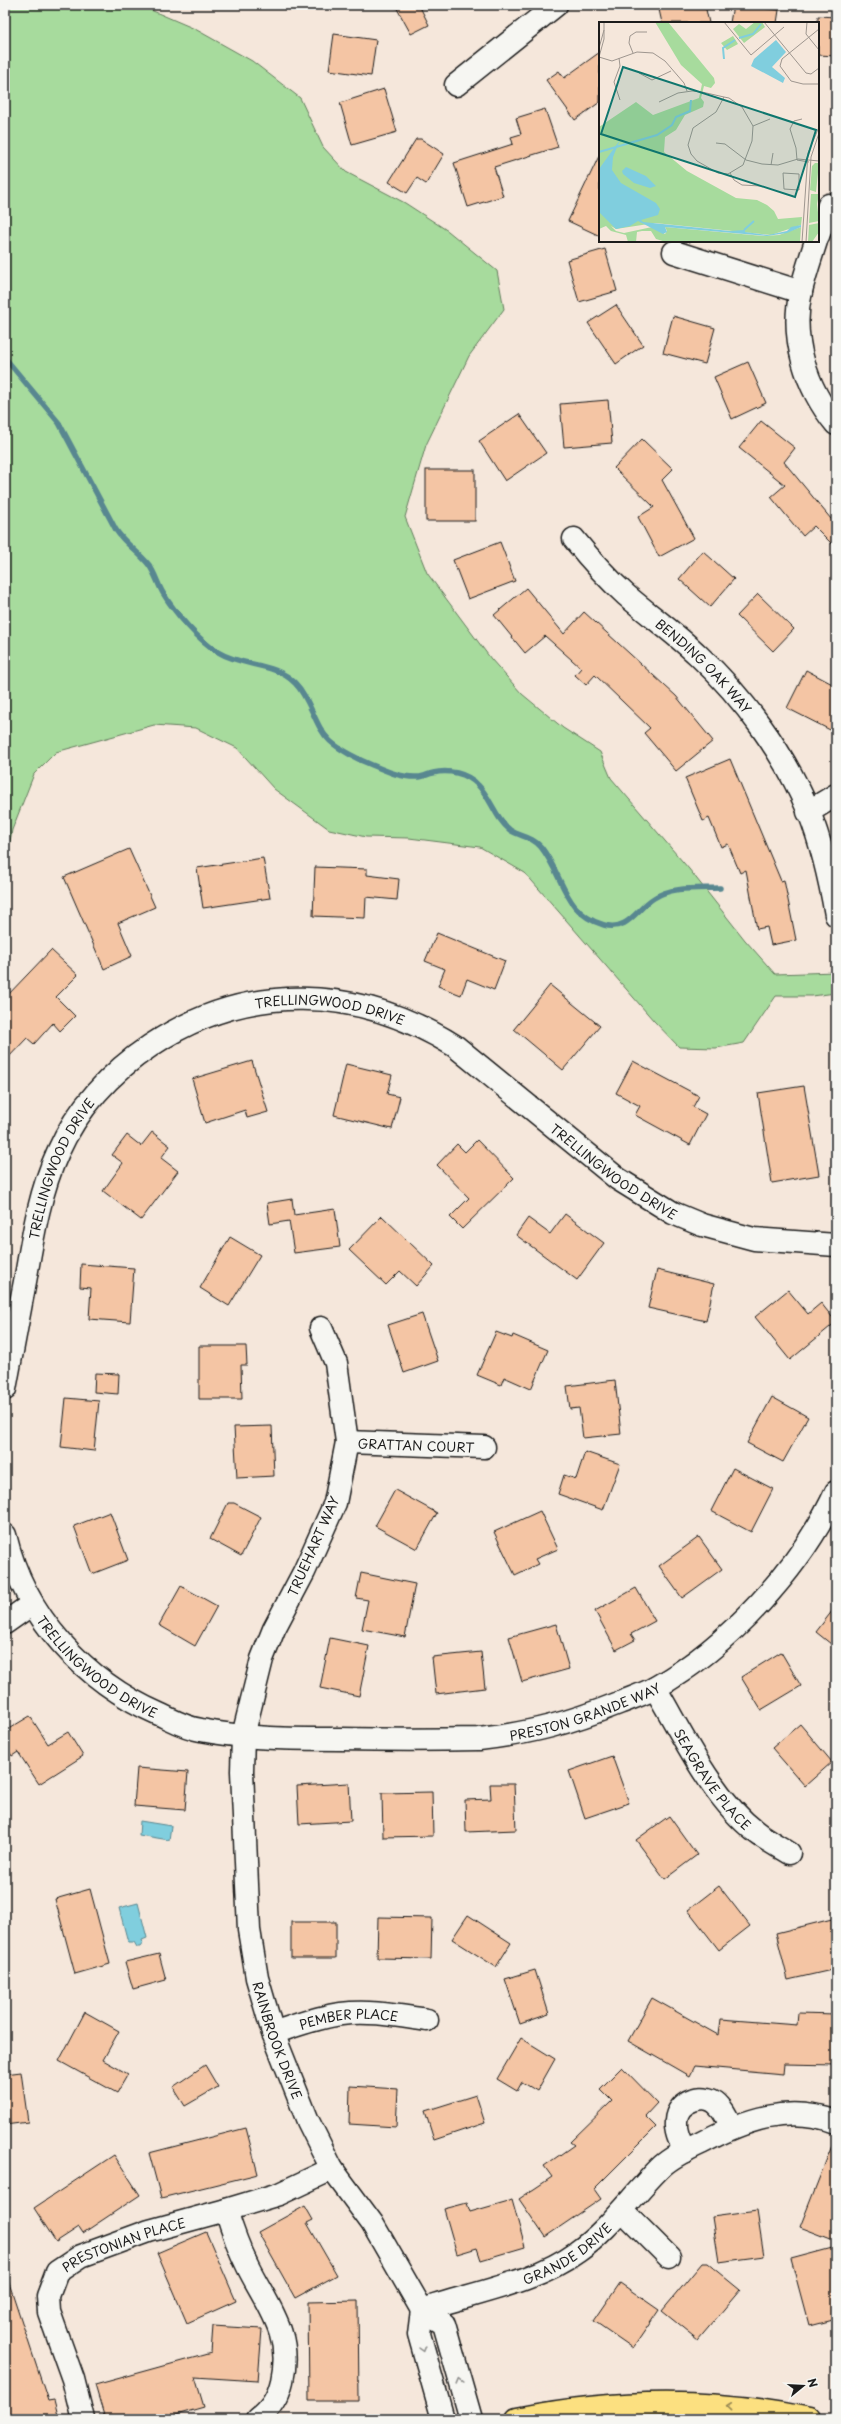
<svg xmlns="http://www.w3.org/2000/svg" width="841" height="2424" viewBox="0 0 841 2424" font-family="'Playpen Sans',sans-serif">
	<rect width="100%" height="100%" fill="#f5e7db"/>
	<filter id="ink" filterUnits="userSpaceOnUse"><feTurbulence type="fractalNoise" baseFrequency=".025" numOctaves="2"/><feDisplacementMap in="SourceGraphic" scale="8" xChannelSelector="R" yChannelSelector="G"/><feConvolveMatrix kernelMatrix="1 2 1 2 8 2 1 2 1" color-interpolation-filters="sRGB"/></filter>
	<g filter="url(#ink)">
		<!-- green -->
		<polygon fill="#a7db9d" stroke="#627c5c" points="5,5 139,5 195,29 252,61 300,98 323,147 346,172 405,203 448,231 497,271 504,309 469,356 426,445 405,517 427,573 491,659 522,694 563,728 600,752 611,778 689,869 745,940 775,974 836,972 836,993 812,996 776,996 744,1043 716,1048 679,1047 654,1021 525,873 480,847 409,838 366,837 329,829 274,789 237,748 196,728 154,725 56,752 34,774 12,830 5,871"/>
		<!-- water -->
		<g fill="#80cede" stroke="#588790">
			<polygon points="140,1821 171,1826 169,1840 139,1835"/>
			<polygon points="138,1903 147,1938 142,1940 143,1943 140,1947 137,1947 134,1942 128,1942 119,1908"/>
		</g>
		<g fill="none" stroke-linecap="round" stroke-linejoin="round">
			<!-- stream -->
			<path stroke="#588790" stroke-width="5.5" d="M5 358 59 423 116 530C125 544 139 552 149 565 155 573 158 585 163 593 175 613 198 640 218 652 242 667 275 662 295 683 311 699 314 726 330 741 340 750 359 760 372 765 386 771 402 778 418 777 423 777 428 774 433 773 448 769 467 773 478 785 491 798 495 818 510 830 520 837 532 836 541 847 564 876 563 913 604 925 628 932 637 908 654 898 672 886 699 889 720 888"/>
		</g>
		<!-- building -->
		<g fill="#f4c5a4" stroke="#1c1c1c">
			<polygon points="395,5 419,5 429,25 411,34"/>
			<polygon points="658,5 705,5 709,23 662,23"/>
			<polygon points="733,5 779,10 777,23 730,23"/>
			<polygon points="818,16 836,17 836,56 818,55"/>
			<polygon points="334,34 376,40 371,76 329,70"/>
			<polygon points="600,52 600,102 575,120 546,80 559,71 564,78"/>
			<polygon points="384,89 397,132 352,145 340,103"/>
			<polygon points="545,109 558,147 494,167 503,196 468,207 454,163 513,144 511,137 521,134 516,118"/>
			<polygon points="416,139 421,139 444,154 426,184 417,178 407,193 389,182"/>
			<polygon points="600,154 600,236 568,221"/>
			<polygon points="605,249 617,291 579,302 567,260"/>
			<polygon points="616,305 643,345 616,364 588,323"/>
			<polygon points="673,316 715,328 705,364 663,353"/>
			<polygon points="748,362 766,403 732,419 714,377"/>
			<polygon points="608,400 612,443 564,447 560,404"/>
			<polygon points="519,414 546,453 505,481 479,441"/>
			<polygon points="761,421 795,448 784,462 836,525 836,548 814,526 803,536 771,497 785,485 739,448"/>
			<polygon points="642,439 673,469 662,480 694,538 659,557 638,517 654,507 614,468"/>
			<rect x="426" y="470" width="49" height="51"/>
			<polygon points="500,542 515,581 468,599 453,560"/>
			<polygon points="703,551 734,579 710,607 679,579"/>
			<polygon points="526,588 564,634 584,612 676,696 713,741 676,771 644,733 650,728 595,675 586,685 575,675 581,668 545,636 525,653 494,615"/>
			<polygon points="758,594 794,629 773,651 737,616"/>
			<polygon points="806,670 836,686 836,733 787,708"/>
			<polygon points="730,759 781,881 784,880 796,940 771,945 767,927 757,929 746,870 740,873 728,844 721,847 709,818 703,821 685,778"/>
			<polygon points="129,849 155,907 118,923 132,956 104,969 64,877"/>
			<polygon points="263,858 270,898 203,908 197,868"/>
			<polygon points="315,867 367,869 367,875 399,879 397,900 366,897 365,918 313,916"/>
			<polygon points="437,933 505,961 494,990 467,979 461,995 438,986 445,969 425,961"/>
			<polygon points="51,950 78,975 56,997 75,1016 60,1031 53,1023 34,1044 27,1038 5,1061 5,998"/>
			<polygon points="550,985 600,1026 563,1070 514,1029"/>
			<polygon points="252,1061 268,1112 247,1118 245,1110 205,1123 192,1079"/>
			<polygon points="633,1061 699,1096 693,1107 706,1114 690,1145 635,1115 640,1106 616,1093"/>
			<polygon points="346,1064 392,1075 387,1094 400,1097 392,1129 334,1115"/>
			<polygon points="804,1086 819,1175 772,1183 758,1093"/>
			<polygon points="152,1132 170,1146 161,1158 178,1171 141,1220 103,1191 123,1163 112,1155 127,1135 141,1146"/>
			<polygon points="477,1140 514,1178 462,1229 450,1217 469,1198 437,1165 457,1144 465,1152"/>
			<polygon points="292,1199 294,1215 335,1209 340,1247 294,1253 289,1221 270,1224 267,1203"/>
			<polygon points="565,1214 604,1243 577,1280 516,1235 528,1218 550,1234"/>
			<polygon points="382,1216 434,1266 416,1286 400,1271 386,1285 349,1250"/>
			<polygon points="230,1237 260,1255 229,1306 200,1288"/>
			<polygon points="81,1264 134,1268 130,1322 89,1319 91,1288 80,1287"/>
			<polygon points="657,1270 714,1284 706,1321 648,1308"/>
			<polygon points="788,1290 808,1314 821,1303 836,1322 790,1360 755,1317"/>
			<polygon points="422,1314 438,1361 404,1373 388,1325"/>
			<polygon points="496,1332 512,1338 513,1335 548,1350 531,1389 504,1377 501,1385 477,1375"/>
			<polygon points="199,1346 246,1346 247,1365 241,1365 242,1399 199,1399"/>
			<polygon points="95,1373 119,1374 118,1394 94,1392"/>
			<polygon points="615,1380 621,1434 583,1438 579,1408 570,1409 567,1386"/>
			<polygon points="772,1397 808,1417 783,1462 747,1443"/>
			<polygon points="66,1398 99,1401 94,1451 61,1447"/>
			<polygon points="272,1426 274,1476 237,1478 234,1427"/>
			<polygon points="585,1452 620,1464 603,1510 558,1494 564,1475 576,1479"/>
			<polygon points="733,1468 773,1489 751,1532 711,1511"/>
			<polygon points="395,1490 437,1513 417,1549 375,1526"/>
			<polygon points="228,1503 234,1503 261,1517 241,1556 210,1539"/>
			<polygon points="540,1511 558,1549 535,1559 538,1564 515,1575 494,1532"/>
			<polygon points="110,1512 128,1560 92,1574 74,1526"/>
			<polygon points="699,1537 722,1569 682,1598 659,1566"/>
			<polygon points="361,1573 415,1584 405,1637 362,1629 368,1600 356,1598"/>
			<polygon points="181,1586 217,1606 195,1646 159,1625"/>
			<polygon points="636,1588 655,1621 631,1634 635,1640 616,1650 595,1611"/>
			<polygon points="836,1606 836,1648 816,1632"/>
			<polygon points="556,1624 569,1669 522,1682 509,1637"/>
			<polygon points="330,1638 369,1646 359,1696 320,1688"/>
			<polygon points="481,1652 485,1688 436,1694 432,1657"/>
			<polygon points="781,1652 801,1686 761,1710 741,1677"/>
			<polygon points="30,1716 48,1744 68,1732 83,1756 39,1784 18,1752 12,1756 5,1745 5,1731"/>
			<polygon points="800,1724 832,1762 805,1786 772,1748"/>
			<polygon points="612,1756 629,1803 585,1818 569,1771"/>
			<polygon points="137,1768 188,1772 185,1810 134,1806"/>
			<polygon points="349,1783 351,1821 299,1824 297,1786"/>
			<polygon points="490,1784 514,1784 516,1830 466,1832 465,1800 491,1799"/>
			<polygon points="432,1792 433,1836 383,1837 382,1793"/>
			<polygon points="669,1816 697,1855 665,1879 636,1840"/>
			<polygon points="719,1886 750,1926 719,1950 688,1910"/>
			<polygon points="90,1889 110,1964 75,1974 55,1899"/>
			<polygon points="468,1915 511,1943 496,1967 452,1939"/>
			<polygon points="378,1917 432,1918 431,1959 377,1958"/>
			<polygon points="836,1918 836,1969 788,1980 776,1933"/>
			<rect x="291" y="1922" width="45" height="36"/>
			<polygon points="159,1954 166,1980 133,1989 125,1962"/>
			<polygon points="535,1970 549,2014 520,2024 505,1979"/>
			<polygon points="652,1998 718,2035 720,2019 797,2025 798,2013 836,2014 836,2065 784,2064 783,2074 694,2066 689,2076 628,2041"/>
			<polygon points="85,2012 119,2031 103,2060 128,2074 117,2093 59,2061"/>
			<polygon points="521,2038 555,2059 537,2091 522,2082 517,2091 497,2079"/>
			<polygon points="205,2065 218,2087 185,2106 173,2087"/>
			<polygon points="622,2067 657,2103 645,2116 656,2127 594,2189 601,2199 545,2237 519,2199 552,2177 544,2166 574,2145 570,2142 612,2101 600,2089"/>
			<polygon points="21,2072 28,2122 5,2125 5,2074"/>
			<polygon points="350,2086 398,2089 396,2127 349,2124"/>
			<polygon points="476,2095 485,2123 434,2140 425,2111"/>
			<polygon points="246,2128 258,2174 161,2198 149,2153"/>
			<polygon points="835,2138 836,2138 836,2241 800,2227"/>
			<polygon points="114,2155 140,2195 83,2233 79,2227 56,2242 34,2208"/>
			<polygon points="512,2200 525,2247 481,2260 477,2248 457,2254 444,2209 467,2203 470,2212"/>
			<polygon points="305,2206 313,2220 307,2223 337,2275 295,2298 258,2232"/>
			<polygon points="757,2211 764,2256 719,2262 712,2217"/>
			<polygon points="206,2232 236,2301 187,2323 157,2253"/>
			<polygon points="836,2247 836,2319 809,2326 791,2259"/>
			<polygon points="702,2263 707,2263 740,2290 698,2340 662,2311"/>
			<polygon points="5,2280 8,2280 48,2401 54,2400 59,2419 8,2419 5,2408"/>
			<polygon points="620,2283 659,2310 633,2348 594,2321"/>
			<polygon points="358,2301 359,2401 309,2401 308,2302"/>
			<polygon points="213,2326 262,2329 258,2381 195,2377 204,2407 162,2419 105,2419 95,2385 211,2353"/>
		</g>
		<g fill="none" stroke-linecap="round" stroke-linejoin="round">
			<!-- minor casing -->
			<g stroke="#1c1c1c" stroke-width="25">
				<g id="minor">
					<polyline points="456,85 556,5"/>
					<polyline points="818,236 829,205"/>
					<path d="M816 241C811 257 805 274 801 291 790 337 806 388 836 424"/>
					<polyline points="674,252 801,292"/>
					<path id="s1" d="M574 539C590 559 607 578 626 595 649 615 675 633 698 655 744 698 785 754 809 812 822 845 830 880 836 915"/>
					<polyline points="808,812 836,795"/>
					<path id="s2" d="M321 1328 336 1363 347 1442 335 1503 304 1572 274 1629 262 1659 243 1736 242 1771 249 1930 257 1978 273 2033 308 2121 332 2169 372 2223 422 2310 444 2324 471 2419"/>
					<path id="s3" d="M5 1389C12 1351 19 1314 26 1276 33 1235 40 1191 58 1152 77 1109 111 1072 150 1046 247 981 357 985 455 1046L618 1179 673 1213 702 1225 754 1239 836 1245"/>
					<path id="s4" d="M347 1442 484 1447"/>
					<path id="s5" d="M5 1535C24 1616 84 1681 159 1714 172 1720 186 1728 201 1730 247 1739 293 1739 340 1739 386 1740 432 1740 479 1739 532 1733 569 1723 619 1703 631 1698 644 1694 655 1688 728 1647 802 1567 836 1492"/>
					<polyline points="5,1623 32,1604"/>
					<path id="s6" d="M655 1688C683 1735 712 1798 756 1832 766 1840 778 1846 789 1853"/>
					<path id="s7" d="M273 2033C295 2026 317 2017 341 2014 369 2010 399 2016 427 2020"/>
					<path d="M685 2151C680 2141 675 2132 676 2121 677 2100 707 2090 720 2107 725 2112 728 2120 731 2126"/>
					<polyline points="226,2210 279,2194 332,2169"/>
					<polyline points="622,2210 669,2257"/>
					<path id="s8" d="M422 2310C472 2293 535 2283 577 2252 610 2229 633 2194 662 2166 673 2156 688 2149 701 2143 744 2120 788 2104 836 2122"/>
					<polyline points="422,2310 419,2334 443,2419"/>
					<path id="s9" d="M83 2419 73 2379 49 2312 48 2296 57 2272 81 2256 149 2231 226 2210C232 2230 239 2249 248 2267 268 2307 293 2334 282 2381 278 2398 271 2409 258 2419"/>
				</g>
			</g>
			<!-- major casing -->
			<g stroke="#1c1c1c" stroke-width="25">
				<path id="major" d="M517 2419C615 2399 712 2398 810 2419"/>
			</g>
			<!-- minor -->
			<use href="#minor" stroke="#f6f6f2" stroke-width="22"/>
			<!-- major -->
			<use href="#major" stroke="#fce080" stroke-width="22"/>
		</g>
		<!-- one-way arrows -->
		<defs><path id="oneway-chevron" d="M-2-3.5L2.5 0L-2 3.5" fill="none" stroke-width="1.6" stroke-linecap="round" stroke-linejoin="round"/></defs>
		<g stroke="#949492">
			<use href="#oneway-chevron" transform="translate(423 2349) rotate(74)"/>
			<use href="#oneway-chevron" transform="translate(460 2381) rotate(-105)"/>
		</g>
		<use stroke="#978853" href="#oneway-chevron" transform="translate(730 2406) rotate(-174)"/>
	</g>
	<g text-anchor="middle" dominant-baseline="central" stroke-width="3.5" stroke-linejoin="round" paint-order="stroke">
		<!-- street labels -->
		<g font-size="13" fill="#1c1c1c" stroke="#f6f6f2">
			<text stroke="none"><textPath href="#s1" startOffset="182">BENDING OAK WAY</textPath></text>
			<text stroke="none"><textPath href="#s3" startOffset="576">TRELLINGWOOD DRIVE</textPath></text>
			<text stroke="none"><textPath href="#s3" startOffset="912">TRELLINGWOOD DRIVE</textPath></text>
			<text stroke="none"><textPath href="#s3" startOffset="229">TRELLINGWOOD DRIVE</textPath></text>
			<text stroke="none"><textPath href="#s4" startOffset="69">GRATTAN COURT</textPath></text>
			<text transform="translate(313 1546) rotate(-66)">TRUEHART WAY</text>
			<text stroke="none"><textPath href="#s5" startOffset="166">TRELLINGWOOD DRIVE</textPath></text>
			<text stroke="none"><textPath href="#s5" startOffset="678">PRESTON GRANDE WAY</textPath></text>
			<text stroke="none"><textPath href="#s6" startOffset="108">SEAGRAVE PLACE</textPath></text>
			<text stroke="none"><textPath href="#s7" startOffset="78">PEMBER PLACE</textPath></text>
			<text stroke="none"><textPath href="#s2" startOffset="740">RAINBROOK DRIVE</textPath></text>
			<text stroke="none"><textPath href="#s9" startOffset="227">PRESTONIAN PLACE</textPath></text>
			<text stroke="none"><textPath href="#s8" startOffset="157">GRANDE DRIVE</textPath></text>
		</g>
	</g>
	<!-- overview -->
	<g transform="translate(599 22)">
		<rect width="220" height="220" fill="#f5e7db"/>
		<path d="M56 0H69L115 56 116 61 112 66 105 64 102 76 105 80 104 85 86 93 77 108 66 115 65 130 88 149 137 176 158 178 168 183 175 189 179 197 203 195 202 203 172 213 56 201 17 207 12 204 17 209 25 211 53 205 66 212 68 209 66 205 164 214 180 213 202 205 201 220H67L57 217 52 209H43L38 210 37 220H29L27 213 12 209 7 204 0 207V105L37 80 54 93 100 76 103 62 82 43ZM156 0H163L166 5 145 21 134 7 140 2 147 7ZM134 14 139 22 128 28 122 21ZM216 141H220L217 170 211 168 213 144ZM212 172H220L218 182 220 199 210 201ZM220 201V210L213 220H209L210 203Z" fill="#a7db9d"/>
		<path d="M177 18 187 30 173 45 186 56 184 61 152 44 155 37ZM21 118 14 135 13 148 22 161 57 181 61 187 59 193 42 198 44 200 131 209 146 208V210L169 213 188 209 192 205 202 203V205L188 211 168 214 66 205 68 210 64 212 39 199 31 204 17 207 0 190V147ZM27 145 47 154 57 164 51 166 35 161 24 152 23 149Z" fill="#80cede"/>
		<path fill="none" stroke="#80cede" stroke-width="2" d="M13 0H29M140 16 154 12 162 2M125 37 124 26 136 18M0 130 58 113 73 103 77 95 91 89 92 78M145 208 155 199"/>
		<path fill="none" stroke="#9e968f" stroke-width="1" d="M125 0 152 33 185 5M165 0 207 51 212 52 220 46M208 0 207 12 220 28M220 7 183 37 181 44 192 59 204 62H220M0 26 5 8M34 31 30 21 31 14 37 10H48M0 35 13 39 38 30 54 31 66 39 85 61 88 69M0 35 5 17V0M20 36 21 44 15 60 21 78M40 51 53 58 72 49M60 80 79 71 93 69 103 70 125 75 130 76 143 85 154 104 153 119 144 143 129 152 119 151 98 139 92 132 89 123 94 106 117 90 125 75M154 104 171 97M117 121 126 122 147 138 163 142 179 143 199 137 220 139M198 138 197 126 191 107 195 99 203 97M198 138 210 140M172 143 174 131M131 151 135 158 143 163 162 164M184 151 200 152V168L185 167ZM203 220 209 131 220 105M207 220 212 135 220 111"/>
		<path fill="#0f766e" fill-opacity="0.15" stroke="#0f766e" stroke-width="2" d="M24 45 217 108 196 175 2 112Z"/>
		<rect width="220" height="220" fill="none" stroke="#1c1c1c" stroke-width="2"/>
	</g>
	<!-- margin -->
	<rect width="841" height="2424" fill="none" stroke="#f6f6f2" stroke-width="20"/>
	<rect x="10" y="10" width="821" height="2404" fill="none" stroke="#1c1c1c" stroke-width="1.5" filter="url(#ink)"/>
	<!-- north arrow -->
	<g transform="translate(803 2386) rotate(72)" stroke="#f6f6f2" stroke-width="3" paint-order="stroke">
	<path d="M0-3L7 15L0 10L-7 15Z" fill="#1c1c1c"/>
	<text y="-6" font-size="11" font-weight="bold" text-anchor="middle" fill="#1c1c1c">N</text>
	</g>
</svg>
